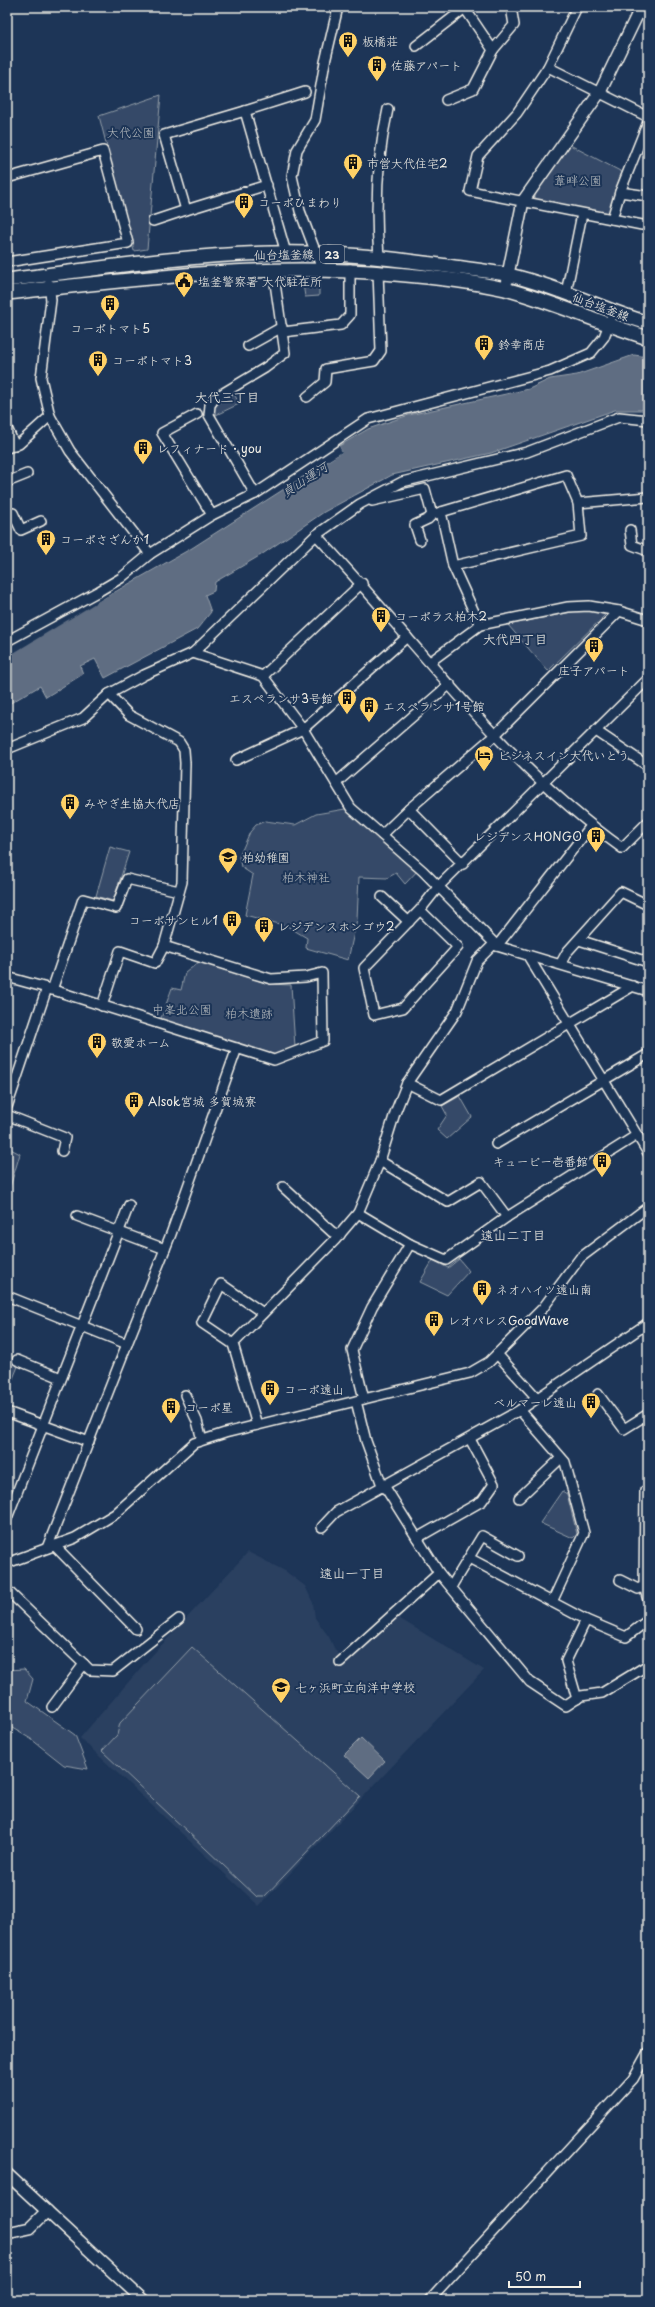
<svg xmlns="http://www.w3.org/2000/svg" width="655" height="2307" viewBox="0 0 655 2307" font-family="'Playpen Sans','Klee One',sans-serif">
	<rect width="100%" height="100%" fill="#1d3557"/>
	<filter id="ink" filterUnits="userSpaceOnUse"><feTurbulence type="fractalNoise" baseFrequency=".025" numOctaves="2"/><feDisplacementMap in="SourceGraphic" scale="8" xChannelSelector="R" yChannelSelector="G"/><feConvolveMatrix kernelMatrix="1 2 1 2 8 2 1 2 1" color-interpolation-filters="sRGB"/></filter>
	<g filter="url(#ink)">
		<!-- built -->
		<polygon fill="#2a4060" points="248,1552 285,1571 305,1586 313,1603 315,1618 329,1637 335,1650 346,1663 397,1617 484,1670 259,1906 80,1738 144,1664"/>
		<!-- green -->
		<g fill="#354a67" stroke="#949ea8">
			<polygon points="161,95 147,249 134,251 99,116"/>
			<polygon points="570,145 622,172 615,191 613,209 606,214 540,202 535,199 535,191"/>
			<polygon points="303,283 319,284 319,296 305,297"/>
			<polygon points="233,391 239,404 216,415 213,409 217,402"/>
			<polygon points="586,609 605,615 548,671 508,625"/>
			<polygon points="351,808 420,868 405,884 396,873 387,878 359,877 357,919 348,960 306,948 307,938 287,926 245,915 253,875 241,867 239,857 250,832 256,825 265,821 295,825 316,814"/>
			<polygon points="110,847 129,852 113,901 96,896"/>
			<polygon points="199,962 269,984 291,985 295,1047 273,1055 160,1021 172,988 181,990 185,973"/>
			<polygon points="460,1096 472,1117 447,1139 437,1130 447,1115 442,1106"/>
			<polygon points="7,1147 20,1154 7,1197"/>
			<polygon points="459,1259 469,1271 447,1295 420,1282 433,1260 448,1268"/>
			<polygon points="7,1360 19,1364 7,1393"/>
			<polygon points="562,1491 567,1494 577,1534 573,1538 540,1523"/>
			<polygon points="192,1647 360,1796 264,1897 257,1897 102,1751 117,1735 120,1723"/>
			<polygon points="24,1669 33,1679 27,1701 75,1735 88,1769 64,1765 31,1739 7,1725 7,1670"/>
		</g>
		<!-- water -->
		<g fill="#5e6d82" stroke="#9aa2ab">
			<polygon points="634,355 648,357 648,410 615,410 491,453 392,475 324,512 261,555 215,582 214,591 205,595 211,612 197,629 105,678 95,659 80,666 83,674 46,697 40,686 7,705 7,653 192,548 342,452 339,446 368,429 409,415 529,389 550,379 577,375"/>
			<polygon points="361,1738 385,1761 369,1778 344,1755"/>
		</g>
		<!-- pier -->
		<g fill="#1d3557">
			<polygon points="339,446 342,452 237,516 340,452 337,447"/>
			<polygon points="150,570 7,657 7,651"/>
		</g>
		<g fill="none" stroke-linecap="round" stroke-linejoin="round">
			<!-- minor casing -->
			<g stroke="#f4f1e8" stroke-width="12">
				<g id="minor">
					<polyline points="464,7 493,50 514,25 511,7"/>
					<polyline points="577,7 548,67 517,113 478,156 470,191 612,219 620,192 648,196"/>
					<polyline points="416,46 465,8"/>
					<polyline points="548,67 648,117"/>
					<polyline points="446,100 473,89 493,50"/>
					<polyline points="245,111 305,92"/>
					<polyline points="7,178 103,151 128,243 7,262"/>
					<polyline points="267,185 186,210 164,135 245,111 286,253"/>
					<polyline points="620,192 648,122"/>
					<polyline points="612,219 642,225"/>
					<polyline points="153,221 186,210"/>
					<path d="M379 257C375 208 377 157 388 109"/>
					<polyline points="322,269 300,211 292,176 297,150 315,120 325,62 338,7"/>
					<polyline points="49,284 51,300 41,378 50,416 70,451 150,554"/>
					<polyline points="566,293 582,214"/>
					<polyline points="283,332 341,325 350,315 350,269"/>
					<polyline points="248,346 282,327"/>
					<polyline points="307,397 325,382 326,369 374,361 381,351 378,272"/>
					<polyline points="197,414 162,433 212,515"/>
					<polyline points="7,428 15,446"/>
					<polyline points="7,448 19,444 50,416"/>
					<polyline points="7,482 27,474"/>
					<polyline points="255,494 209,415 210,405 215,398 265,368 285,353 273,269"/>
					<polyline points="372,501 425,489 432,515 441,512"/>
					<polyline points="7,516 13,513 21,530 41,521"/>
					<polyline points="630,530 632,545 648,551"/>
					<path d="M316 535C415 640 504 764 622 848L648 822"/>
					<polyline points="420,540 415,525 428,519 432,515"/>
					<polyline points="453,566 581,536 578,503"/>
					<polyline points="480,625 453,566 441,512 566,475 578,503 648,497"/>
					<polyline points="7,641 99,591 121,578 150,554 212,515 255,494 368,419 550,371 591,353 604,337 613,313"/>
					<polyline points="193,653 263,676 303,729 351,808 423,871 497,946 648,991"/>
					<polyline points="430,662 480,625 568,607 589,606 619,611 648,620"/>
					<polyline points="263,676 362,583"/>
					<polyline points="596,731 648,766"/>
					<polyline points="7,749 83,718 109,694 144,675 193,653 316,535 360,504 402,482 527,452 619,417 648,420"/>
					<polyline points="236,760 303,729 407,637"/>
					<polyline points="336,783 450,684"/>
					<polyline points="409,809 463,864"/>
					<polyline points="382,835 409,809 495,735 619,611"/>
					<polyline points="382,897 409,922"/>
					<polyline points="420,910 458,947 403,1008 374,1015 364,968 420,910 439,886 648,679"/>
					<polyline points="579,940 648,962"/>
					<polyline points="497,946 591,826"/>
					<polyline points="528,956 648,1153"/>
					<polyline points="561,963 567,952 621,892 648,905"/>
					<polyline points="7,977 47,988 7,1107"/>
					<polyline points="47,988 274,1060 323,1041 322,973 306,977 271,979 164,946 182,882 185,763 184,750 179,742 129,715 109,694"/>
					<polyline points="52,990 83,899 116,908 127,879 179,891"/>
					<polyline points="102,1006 120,951 155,963 164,946"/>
					<polyline points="407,1083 441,1100 633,986"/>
					<polyline points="7,1115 65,1138 62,1151"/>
					<polyline points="496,1144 648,1054"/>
					<polyline points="380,1161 448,1202 481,1182 507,1217"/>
					<polyline points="283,1187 332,1232 340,1235"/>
					<polyline points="358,1213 410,1244 372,1307 352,1350 364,1399"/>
					<polyline points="77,1216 165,1249"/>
					<polyline points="410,1244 446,1260 507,1217 637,1135"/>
					<polyline points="7,1296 127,1344 171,1234 237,1048"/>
					<polyline points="233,1344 202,1323 221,1284 263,1313"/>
					<polyline points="497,1354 537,1398"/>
					<polyline points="17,1360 61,1378"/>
					<polyline points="598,1394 624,1429 648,1414"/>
					<polyline points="185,1395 197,1421 202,1440"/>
					<polyline points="356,1401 366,1441 383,1488"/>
					<polyline points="520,1410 565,1462 584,1533 552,1602 586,1620 566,1661 577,1699"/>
					<polyline points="7,1412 89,1442"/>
					<polyline points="257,1425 233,1344 335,1240 358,1213 380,1161 395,1113 407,1083 457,1011 477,961 494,944"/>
					<polyline points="385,1487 439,1573 530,1682 566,1706 581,1696 602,1693 648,1665"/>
					<polyline points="648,1490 645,1491 644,1586 648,1600"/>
					<polyline points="519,1498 561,1458"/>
					<polyline points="7,1518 129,1205"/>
					<polyline points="322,1527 336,1512 520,1410 648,1323"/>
					<polyline points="417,1538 482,1501 494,1484 470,1439"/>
					<polyline points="54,1545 136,1629"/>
					<polyline points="47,1548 127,1344"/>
					<polyline points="469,1558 552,1602"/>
					<polyline points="7,1563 75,1538 115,1514 194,1443 225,1433 470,1373 489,1362 543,1308 580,1258 648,1207"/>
					<polyline points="620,1580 638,1589 644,1586"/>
					<polyline points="451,1587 482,1536 518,1556"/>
					<polyline points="7,1590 90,1670 113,1671 179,1619"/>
					<polyline points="586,1620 626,1637 648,1620"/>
					<polyline points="340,1662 439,1573"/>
					<polyline points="52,1707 84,1664"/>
					<polyline points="430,2300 633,2079 648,2052"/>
				</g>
			</g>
			<!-- tertiary casing -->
			<g stroke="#f4f1e8" stroke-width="14">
				<g id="tertiary">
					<polyline points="505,289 523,201 600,92 641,7"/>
					<polyline points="7,2174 143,2300"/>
					<polyline points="7,2233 30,2228 47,2211"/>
				</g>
			</g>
			<!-- primary casing -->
			<g stroke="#f4f1e8" stroke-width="16">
				<g id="primary">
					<path d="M7 280C95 269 183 255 271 253 330 251 389 258 447 266 468 269 489 271 509 275 557 286 601 309 648 323"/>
					<path d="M7 293C137 279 265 262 395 274 432 277 470 281 505 289 554 302 600 323 648 338"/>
				</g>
			</g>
			<!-- minor -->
			<use href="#minor" stroke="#1d3557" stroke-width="9"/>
			<!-- tertiary -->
			<use href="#tertiary" stroke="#1d3557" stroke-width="11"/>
			<!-- primary -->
			<use href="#primary" stroke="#1d3557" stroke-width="13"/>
		</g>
	</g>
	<!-- icons -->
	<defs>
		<g id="building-pin" transform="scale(1)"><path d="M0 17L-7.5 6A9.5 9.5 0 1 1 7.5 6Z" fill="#ffd166" stroke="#1d3557"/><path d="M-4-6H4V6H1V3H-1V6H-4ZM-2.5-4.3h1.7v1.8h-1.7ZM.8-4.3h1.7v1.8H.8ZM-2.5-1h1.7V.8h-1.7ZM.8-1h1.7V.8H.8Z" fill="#111"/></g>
		<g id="civic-pin" transform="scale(1)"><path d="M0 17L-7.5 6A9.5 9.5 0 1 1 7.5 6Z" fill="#ffd166" stroke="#1d3557"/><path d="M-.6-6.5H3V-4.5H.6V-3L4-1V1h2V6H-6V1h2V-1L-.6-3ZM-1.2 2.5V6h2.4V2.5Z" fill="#111"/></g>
		<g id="hotel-pin" transform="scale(1)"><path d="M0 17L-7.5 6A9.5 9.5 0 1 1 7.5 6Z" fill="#ffd166" stroke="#1d3557"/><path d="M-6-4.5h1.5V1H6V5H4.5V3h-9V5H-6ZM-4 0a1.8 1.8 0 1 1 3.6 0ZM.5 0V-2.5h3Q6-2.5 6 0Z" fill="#111"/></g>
		<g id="school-pin" transform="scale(1)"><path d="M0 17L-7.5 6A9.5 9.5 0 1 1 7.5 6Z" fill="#ffd166" stroke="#1d3557"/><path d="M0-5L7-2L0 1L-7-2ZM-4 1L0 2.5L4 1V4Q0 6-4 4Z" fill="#111"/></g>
	</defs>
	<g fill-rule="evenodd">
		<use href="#building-pin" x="348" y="41"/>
		<use href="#building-pin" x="377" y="65"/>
		<use href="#building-pin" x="353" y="163"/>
		<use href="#building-pin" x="244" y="202"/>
		<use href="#civic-pin" x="184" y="281"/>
		<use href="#building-pin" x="110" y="304"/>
		<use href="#building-pin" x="484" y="344"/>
		<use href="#building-pin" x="98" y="360"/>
		<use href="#building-pin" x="143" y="448"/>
		<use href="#building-pin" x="46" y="539"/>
		<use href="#building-pin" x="381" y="616"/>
		<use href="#building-pin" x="594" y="646"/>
		<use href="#building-pin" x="347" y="698"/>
		<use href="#building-pin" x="369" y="706"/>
		<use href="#hotel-pin" x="484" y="755"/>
		<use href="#building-pin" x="70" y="803"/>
		<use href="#building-pin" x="596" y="836"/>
		<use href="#school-pin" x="228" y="857"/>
		<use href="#building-pin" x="232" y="920"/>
		<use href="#building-pin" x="264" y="926"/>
		<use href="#building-pin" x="97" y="1042"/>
		<use href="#building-pin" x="134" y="1101"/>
		<use href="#building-pin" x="602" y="1161"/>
		<use href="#building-pin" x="482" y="1289"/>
		<use href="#building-pin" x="434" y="1320"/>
		<use href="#building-pin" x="270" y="1389"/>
		<use href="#building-pin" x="591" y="1402"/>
		<use href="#building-pin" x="171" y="1407"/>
		<use href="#school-pin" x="281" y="1687"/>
	</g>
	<g text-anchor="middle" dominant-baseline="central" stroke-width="4" stroke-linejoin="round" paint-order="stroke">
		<!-- shield labels -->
		<rect fill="#1d3557" stroke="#b4b9bc" stroke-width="1" x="320" y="245" width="24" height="18" rx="3"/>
		<g font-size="11" font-weight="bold" fill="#f4f1e8">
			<text x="332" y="254">23</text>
		</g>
		<!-- poi labels -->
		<g font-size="12" fill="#f4f1e8" stroke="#1d3557" text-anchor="start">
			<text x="362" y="41">板橋荘</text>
			<text x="391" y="65">佐藤アパート</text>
			<text x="367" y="163">市営大代住宅2</text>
			<text x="258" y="202">コーポひまわり</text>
			<text x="198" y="281">塩釜警察署 大代駐在所</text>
			<text x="110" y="328" text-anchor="middle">コーポトマト5</text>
			<text x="498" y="344">鈴幸商店</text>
			<text x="112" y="360">コーポトマト3</text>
			<text x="157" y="448">レフィナード・you</text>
			<text x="60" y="539">コーポさざんか1</text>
			<text x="395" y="616">コーポラス柏木2</text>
			<text x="594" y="670" text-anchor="middle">庄子アパート</text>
			<text x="333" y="698" text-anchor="end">エスペランサ3号館</text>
			<text x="383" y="706">エスペランサ1号館</text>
			<text x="498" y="755">ビジネスイン大代いとう</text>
			<text x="84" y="803">みやぎ生協大代店</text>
			<text x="582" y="836" text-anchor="end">レジデンスHONGO</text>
			<text x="242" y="857">柏幼稚園</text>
			<text x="218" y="920" text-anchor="end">コーポサンヒル1</text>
			<text x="278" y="926">レジデンスホンゴウ2</text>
			<text x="111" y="1042">敬愛ホーム</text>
			<text x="148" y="1101">Alsok宮城 多賀城寮</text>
			<text x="588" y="1161" text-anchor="end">キュービー壱番館</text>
			<text x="496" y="1289">ネオハイツ遠山南</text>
			<text x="448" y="1320">レオパレスGoodWave</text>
			<text x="284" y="1389">コーポ遠山</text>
			<text x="577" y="1402" text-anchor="end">ベルマーレ遠山</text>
			<text x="185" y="1407">コーポ星</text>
			<text x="295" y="1687">七ヶ浜町立向洋中学校</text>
		</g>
		<!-- park labels -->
		<g font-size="12" fill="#bbbfc1" stroke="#1d3557">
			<text x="131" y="132">大代公園</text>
			<text x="578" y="180">葦畔公園</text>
			<text x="306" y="877">柏木神社</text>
			<text x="182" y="1009">中峯北公園</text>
			<text x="249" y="1013">柏木遺跡</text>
		</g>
		<!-- street labels -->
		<g font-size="12" fill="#f4f1e8" stroke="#1d3557">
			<text transform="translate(284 254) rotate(-1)">仙台塩釜線</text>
			<text transform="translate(601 306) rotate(21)">仙台塩釜線</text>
		</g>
		<!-- neighbourhood labels -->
		<g font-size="13" fill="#f4f1e8" stroke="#1d3557">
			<text x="227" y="396">大代三丁目</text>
			<text x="515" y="638">大代四丁目</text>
			<text x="513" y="1234">遠山二丁目</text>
			<text x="352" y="1572">遠山一丁目</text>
		</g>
		<!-- water labels -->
		<g font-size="13" font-style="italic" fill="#c0c3c4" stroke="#1d3557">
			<text transform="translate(304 479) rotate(-33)">貞山運河</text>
		</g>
	</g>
	<!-- margin -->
	<rect width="655" height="2307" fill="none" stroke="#1d3557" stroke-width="24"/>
	<rect x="12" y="12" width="631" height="2283" fill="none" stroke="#f4f1e8" stroke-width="1.5" filter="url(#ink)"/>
	<!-- scale -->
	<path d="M509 2281v6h71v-6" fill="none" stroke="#f4f1e8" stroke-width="2"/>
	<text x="515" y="2281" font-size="12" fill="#f4f1e8" stroke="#1d3557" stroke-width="3" paint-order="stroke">50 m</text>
</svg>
